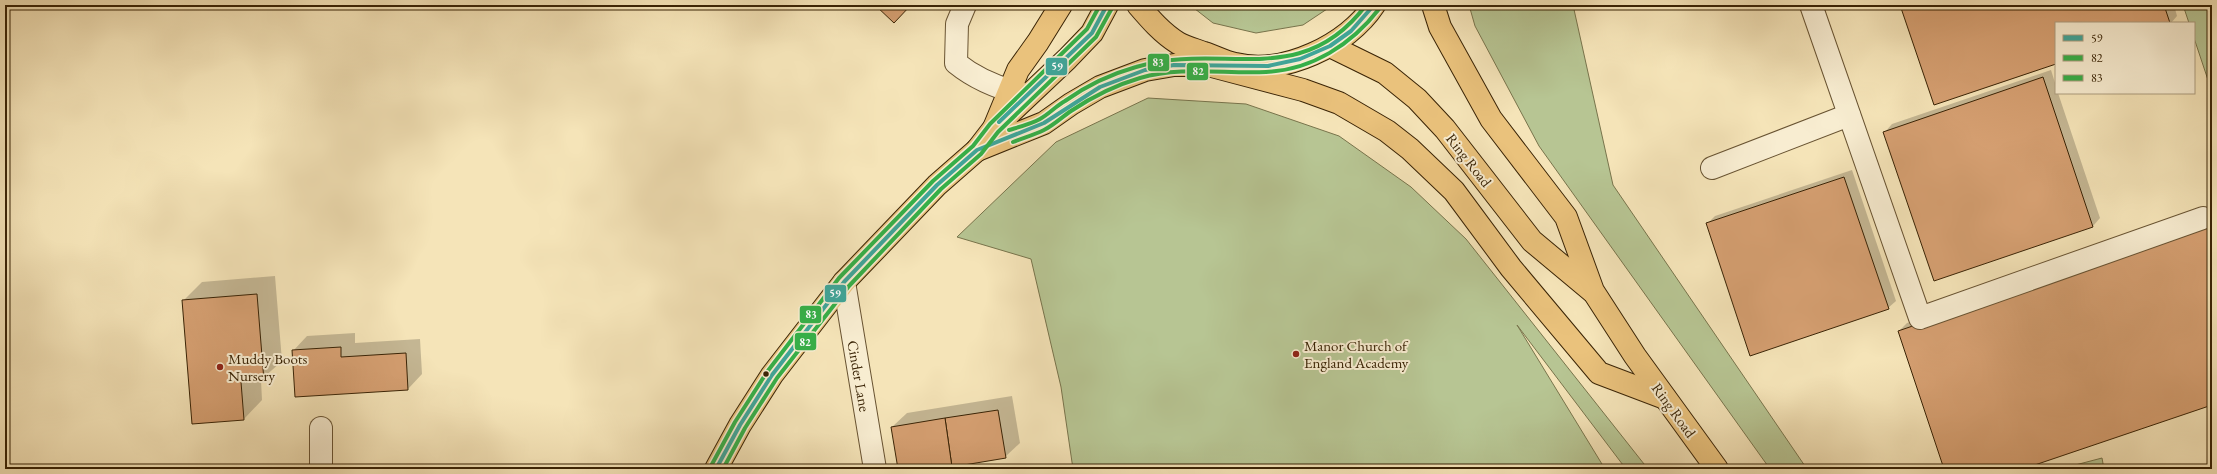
<svg xmlns="http://www.w3.org/2000/svg" width="2217" height="474" viewBox="0 0 2217 474" font-family="'EB Garamond',serif">
	<rect width="100%" height="100%" fill="#f5e4b8"/>
	<filter id="stains"><feTurbulence type="fractalNoise" baseFrequency=".005" numOctaves="4"/><feColorMatrix values="0 0 0 0 .2 0 0 0 0 .09 0 0 0 0 .02 0 0 0 .5 -.17"/></filter>
	<radialGradient id="worn" r=".72"><stop offset=".6" stop-color="#630" stop-opacity="0"/><stop offset="1" stop-color="#630" stop-opacity=".3"/></radialGradient>
	<!-- green -->
	<g fill="#b7c593" stroke="#78744c">
		<polygon points="1190,5 1333,5 1303,25 1256,33 1213,23"/>
		<polygon points="1469,5 1573,5 1613,185 1807,469 1770,469 1539,146 1475,26"/>
		<polygon points="2183,5 2212,5 2212,92 2194,38 2194,23 2189,23"/>
		<polygon points="1148,98 1246,104 1339,136 1411,187 1466,239 1648,469 1626,469 1517,325 1605,469 1073,469 1061,387 1031,259 957,237 1056,142"/>
		<polygon points="2102,458 2104,469 2060,469"/>
	</g>
	<!-- shadow -->
	<g fill="#0003">
		<polygon points="1901,5 2174,5 2177,16 2171,23 2056,23 2056,63"/>
		<polygon points="2051,70 2056,86 2056,93 2058,93 2100,218 2093,226 1885,132 1892,124"/>
		<polygon points="1852,170 1896,301 1888,308 1707,224 1715,216"/>
		<polygon points="2212,220 2212,404 2019,469 1945,469 1899,331 1907,323"/>
		<polygon points="275,276 282,361 261,380 262,400 244,419 183,301 202,282"/>
		<polygon points="355,333 355,343 420,339 422,374 408,389 296,396 293,351 307,336"/>
		<polygon points="1012,396 1020,443 1005,457 931,469 899,469 892,427 907,413"/>
	</g>
	<!-- building -->
	<g fill="#d59f71" stroke="#392305">
		<polygon points="875,5 911,5 894,23"/>
		<polygon points="1900,5 2164,5 2170,23 2056,23 2056,64 1934,105"/>
		<polygon points="2043,77 2093,227 1934,281 1883,132"/>
		<polygon points="1844,177 1889,309 1750,356 1706,223"/>
		<polygon points="2212,224 2212,405 2023,469 1944,469 1898,331"/>
		<polygon points="257,294 264,381 241,382 244,420 192,424 182,300"/>
		<polygon points="341,347 341,357 406,353 408,390 295,397 292,350"/>
		<polygon points="998,410 1006,458 952,467 945,418"/>
		<polygon points="945,418 952,467 938,469 898,469 891,427"/>
	</g>
	<g fill="none" stroke-linecap="round" stroke-linejoin="round">
		<!-- minor casing -->
		<g stroke="#685332" stroke-width="24">
			<g id="minor">
				<path d="M965 5 957 24 956 63C977 80 1000 89 1026 95"/>
				<polyline points="1811,5 1920,318 2203,218"/>
				<polyline points="1712,168 1849,115"/>
				<polyline points="844,282 875,469"/>
				<polyline points="321,428 321,469"/>
			</g>
		</g>
		<!-- major casing -->
		<g stroke="#392305" stroke-width="24">
			<g id="major">
				<polyline points="977,150 1044,123 1071,104 1100,87 1145,70 1174,65 1227,65"/>
				<polyline points="716,469 740,425 772,375 844,282 937,185 977,150 994,128 1067,59 1092,33 1107,5"/>
			</g>
		</g>
		<!-- highway casing -->
		<g stroke="#392305" stroke-width="24">
			<g id="highway">
				<path d="M1138 5C1150 19 1162 33 1178 43 1185 47 1196 50 1204 53 1214 56 1225 62 1235 64 1283 76 1348 45 1374 5"/>
				<polyline points="1433,5 1440,27 1491,119 1566,217 1593,291 1635,356 1717,469"/>
				<polyline points="1330,46 1385,73 1417,99 1445,129 1532,241 1592,291"/>
				<polyline points="1208,65 1303,90 1339,103 1387,131 1410,149 1454,191 1511,268 1599,373 1665,398"/>
				<polyline points="994,128 1018,70 1038,42 1061,5"/>
			</g>
		</g>
		<!-- minor -->
		<use href="#minor" stroke="#f8edd1" stroke-width="22"/>
		<!-- major -->
		<use href="#major" stroke="#eac27c" stroke-width="22"/>
		<!-- highway -->
		<use href="#highway" stroke="#eac27c" stroke-width="22"/>
		<!-- bus-1 casing -->
		<g stroke="#f8edd1" stroke-width="7">
			<g id="bus-1">
				<polyline points="999,122 1092,33 1107,5"/>
				<polyline points="716,469 740,425 772,375 844,282 937,185 977,150 1044,123 1100,87 1145,70 1174,65 1268,66 1300,59 1330,46 1351,31 1374,5"/>
			</g>
		</g>
		<!-- bus-2 casing -->
		<g stroke="#f8edd1" stroke-width="7">
			<g id="bus-2">
				<path d="M1013 142C1023 138 1034 135 1044 130 1054 125 1062 117 1071 111 1092 97 1116 85 1140 78 1181 66 1224 74 1266 72 1312 70 1352 44 1379 9"/>
				<polyline points="723,469 745,428 777,378 849,286 941,189 981,154 998,132 1096,37 1112,8"/>
			</g>
		</g>
		<!-- bus-3 casing -->
		<g stroke="#f8edd1" stroke-width="7">
			<g id="bus-3">
				<path d="M1009 130C1019 127 1031 124 1040 119 1049 114 1056 106 1065 101 1086 86 1111 74 1136 67 1221 41 1301 92 1366 5"/>
				<polyline points="711,466 735,422 767,372 839,278 933,181 973,146 990,124 1087,29 1100,5"/>
			</g>
		</g>
		<!-- bus-1 -->
		<use href="#bus-1" stroke="#40a598" stroke-width="4"/>
		<!-- bus-2 -->
		<use href="#bus-2" stroke="#36af48" stroke-width="4"/>
		<!-- bus-3 -->
		<use href="#bus-3" stroke="#36af48" stroke-width="4"/>
	</g>
	<!-- markers -->
	<g fill="#8f2418" stroke="#f8edd1" stroke-width="1.5">
		<circle cx="1296" cy="354" r="4"/>
		<circle cx="220" cy="367" r="4"/>
	</g>
	<circle fill="#392305" stroke="#f8edd1" stroke-width="1.5" cx="766" cy="374" r="3.5"/>
	<g text-anchor="middle" dominant-baseline="central" stroke-width="4" stroke-linejoin="round" paint-order="stroke">
		<!-- street labels -->
		<g font-size="15" fill="#392305" stroke="#f8edd1">
			<text transform="translate(1469 160) rotate(52)">Ring Road</text>
			<text transform="translate(859 376) rotate(80)">Cinder Lane</text>
			<text transform="translate(1674 410) rotate(54)">Ring Road</text>
		</g>
		<!-- poi labels -->
		<g font-size="15" fill="#392305" stroke="#f8edd1" text-anchor="start">
			<text x="1304" y="345">Manor Church of<tspan x="1304" dy="17">England Academy</tspan></text>
			<text x="228" y="358">Muddy Boots<tspan x="228" dy="17">Nursery</tspan></text>
		</g>
	</g>
	<g stroke="#f8edd1" stroke-width="1.5">
		<rect x="1147" y="53" width="23" height="19" rx="4" fill="#36af48"/>
		<rect x="1045" y="57" width="23" height="19" rx="4" fill="#40a598"/>
		<rect x="1186" y="62" width="23" height="19" rx="4" fill="#36af48"/>
		<rect x="824" y="284" width="23" height="19" rx="4" fill="#40a598"/>
		<rect x="799" y="305" width="23" height="19" rx="4" fill="#36af48"/>
		<rect x="794" y="332" width="23" height="19" rx="4" fill="#36af48"/>
	</g>
	<g font-size="11" text-anchor="middle" font-weight="bold" fill="#fff">
		<text x="1158" y="66">83</text>
		<text x="1057" y="70">59</text>
		<text x="1198" y="75">82</text>
		<text x="835" y="297">59</text>
		<text x="811" y="318">83</text>
		<text x="805" y="346">82</text>
	</g>
	<!-- margin -->
	<rect width="2217" height="474" fill="none" stroke="#f5e4b8" stroke-width="20"/>
	<rect x="6" y="6" width="2205" height="462" fill="none" stroke="#392305" stroke-width="2"/>
	<rect x="10" y="10" width="2197" height="454" fill="none" stroke="#392305"/>
	<!-- legend -->
	<rect x="2055" y="22" width="140" height="72" fill="#f8edd1" stroke="#ac9c7f"/>
	<rect x="2063" y="35" width="20" height="6" fill="#40a598" stroke="#ac9c7f"/>
	<text x="2091" y="42" font-size="12" fill="#392305">59</text>
	<rect x="2063" y="55" width="20" height="6" fill="#36af48" stroke="#ac9c7f"/>
	<text x="2091" y="62" font-size="12" fill="#392305">82</text>
	<rect x="2063" y="75" width="20" height="6" fill="#36af48" stroke="#ac9c7f"/>
	<text x="2091" y="82" font-size="12" fill="#392305">83</text>
	<rect width="100%" height="100%" filter="url(#stains)"/>
	<rect width="100%" height="100%" fill="url(#worn)"/>
</svg>
